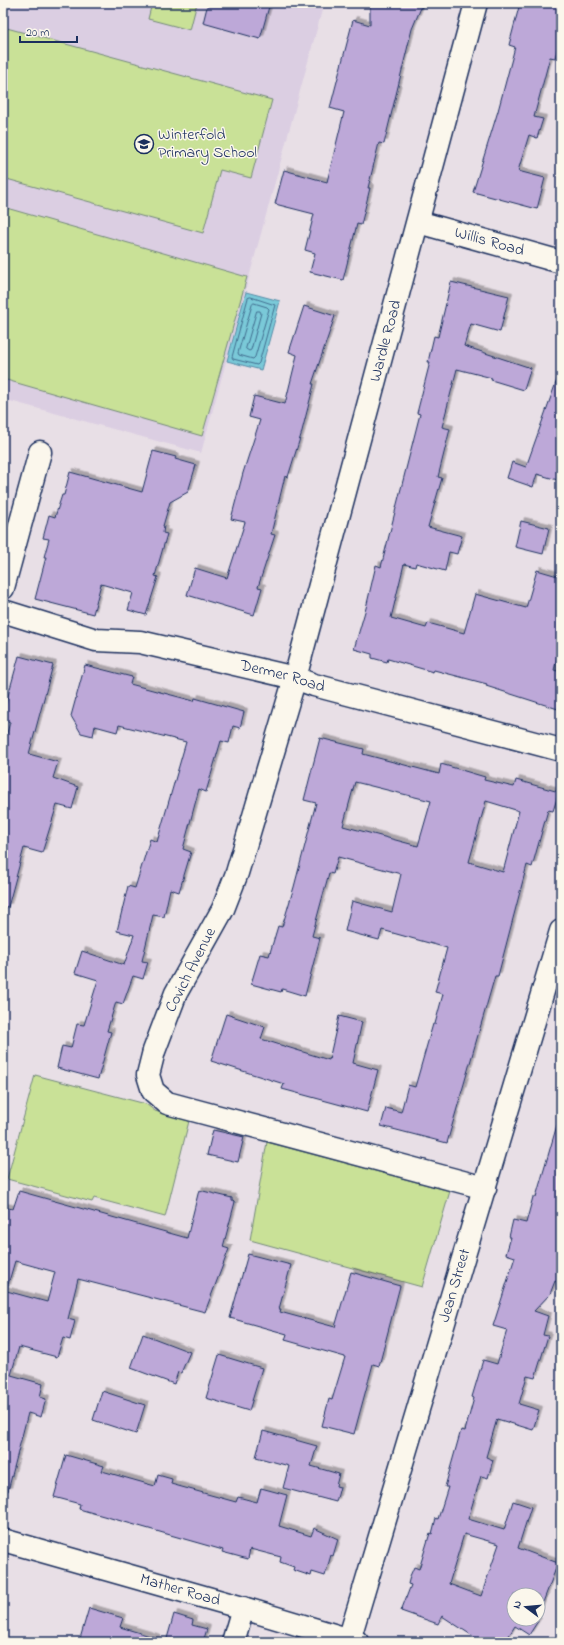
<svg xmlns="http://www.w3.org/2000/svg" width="564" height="1645" viewBox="0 0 564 1645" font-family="'Indie Flower',sans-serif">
	<defs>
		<filter id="shadow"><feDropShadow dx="3.5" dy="-3.5" stdDeviation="0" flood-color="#0004"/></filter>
	</defs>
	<rect width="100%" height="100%" fill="#e8dfe6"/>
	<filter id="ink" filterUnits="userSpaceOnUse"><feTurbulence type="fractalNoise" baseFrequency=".025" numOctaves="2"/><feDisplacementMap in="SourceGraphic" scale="8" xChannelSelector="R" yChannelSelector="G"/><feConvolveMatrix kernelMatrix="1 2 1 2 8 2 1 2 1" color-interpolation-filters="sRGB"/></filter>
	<g filter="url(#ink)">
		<!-- built -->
		<polygon fill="#dbcee2" points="3,3 324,3 201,453 3,399"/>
		<!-- green -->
		<g fill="#c9e197" stroke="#72887a">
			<polygon points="152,3 197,3 190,30 148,19"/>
			<polygon points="3,27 272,100 251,178 220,170 203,233 3,178"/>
			<polygon points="3,207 247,277 202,436 3,379"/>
			<polygon points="35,1075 146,1104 155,1111 189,1121 165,1217 94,1198 92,1202 7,1179"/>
			<polygon points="267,1142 450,1191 422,1287 250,1240"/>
		</g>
		<!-- water -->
		<polygon fill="#7ac9d8" stroke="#548ba7" points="246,292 280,301 261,370 227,361"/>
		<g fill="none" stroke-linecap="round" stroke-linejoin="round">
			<!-- shore -->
			<g stroke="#416d8f" stroke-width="1">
				<polygon points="251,297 275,305 259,363 257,365 233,359 232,357 248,298"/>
				<polygon points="254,303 267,307 269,309 255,357 253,359 239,355 238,353 252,305"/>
				<polygon points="257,311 260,311 261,313 251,350 249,351 246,349"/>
			</g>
		</g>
		<!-- building -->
		<g fill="#bda8d8" stroke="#1b2f5e" fill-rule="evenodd" filter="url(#shadow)">
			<polygon points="208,3 270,3 260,39 203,23"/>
			<polygon points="370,3 423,3 412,29 384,144 379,143 368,188 370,188 361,225 357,224 343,280 310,272 315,253 305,250 314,214 275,204 284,170 327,182 344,112 330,108 353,20 370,25"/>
			<polygon points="520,3 560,3 557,12 561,14 561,36 555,58 550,57 534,117 543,119 537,138 529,135 518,171 545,178 537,209 473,192 498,111 515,47 509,45"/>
			<polygon points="451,282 509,296 500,332 471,324 464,346 531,368 524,390 491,380 492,378 457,369 442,427 450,429 438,477 442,478 428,527 462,536 457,554 449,552 445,571 416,563 415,567 404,564 391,618 426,628 428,623 464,633 475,594 526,608 537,570 561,577 561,644 554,670 561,672 561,710 486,686 487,684 434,670 433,672 388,659 387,662 372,658 372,654 354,649 366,608 376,565 381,567 420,414 417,413 430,362 428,362 434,336 438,337"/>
			<polygon points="304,306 335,316 312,384 314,384 301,435 288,477 285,476 271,534 275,535 258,587 262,588 254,615 187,595 195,568 227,578 245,522 231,519 243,473 260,420 249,417 254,396 285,404 297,355 289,352"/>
			<polygon points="559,374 561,374 561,481 537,474 533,487 507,478 512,462 526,467"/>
			<polygon points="153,451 176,457 175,459 196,465 188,492 170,502 163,526 164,526 163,533 167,534 155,576 158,577 146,615 128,610 133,593 101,584 93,614 35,599 46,557 44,557 49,539 43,538 49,515 55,517 62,495 64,495 70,472 142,492"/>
			<polygon points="521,521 549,528 543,554 515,547"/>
			<polygon points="19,656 53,665 29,754 58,762 53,778 78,787 72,809 57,805 42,853 24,848 8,907 3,906 3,748 10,722 3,720 3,714"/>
			<polygon points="85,665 132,677 130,684 194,701 195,698 244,712 240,728 233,726 229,743 221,741 206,792 199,789 183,849 191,852 179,892 170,889 164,917 153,915 142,961 148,962 143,979 133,976 123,1004 116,1002 107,1031 111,1032 98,1079 57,1068 62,1046 71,1048 77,1024 84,1025 98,980 75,973 82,951 124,965 134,935 117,931 128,886 135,888 150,839 157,842 186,742 119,725 117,732 95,726 93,736 81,733 71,716"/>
			<path d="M320 738 364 749 363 754 439 774 441 764 485 777 484 780 514 787 516 780 559 792 553 811 548 810 532 867 527 865 498 976H495L447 1143 381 1126 386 1108 401 1112 408 1085 415 1087 433 1024H435L443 994 435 992 447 948 382 930 379 940 345 931 352 901 392 912 401 874 338 857 333 874 329 873 312 936 320 938 305 996 282 989 281 992 251 984 260 954 269 956 278 926 282 927 294 887 316 803 304 800ZM355 782 431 801 418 846 343 826ZM486 801 519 811 503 872 469 862Z"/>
			<polygon points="226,1014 265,1027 261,1039 329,1060 339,1016 362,1022 353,1063 378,1070 367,1112 282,1089 284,1084 211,1061"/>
			<path d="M557 1125H561V1283L555 1281 550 1294 534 1311 548 1316 543 1335 548 1336 535 1378 527 1376 519 1404 539 1410 533 1430 497 1419 486 1457 493 1460 488 1478 481 1476 468 1519 504 1530 513 1501 531 1507 518 1548 558 1563 542 1605 538 1612V1595H514V1619H535L538 1621 529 1635 515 1626 505 1642H482L442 1616 438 1624 401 1611 411 1585 408 1584 410 1576 414 1567 419 1569 430 1533 432 1534 436 1518 438 1519 448 1487H445L461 1430 465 1431 474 1398 472 1397 483 1360 497 1364 507 1330 493 1326 515 1257 506 1254 511 1237H509L513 1220 526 1223 533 1197H536ZM464 1534 499 1544 481 1596 449 1584Z"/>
			<polygon points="213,1130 244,1137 238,1162 207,1155"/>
			<polygon points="199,1190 232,1198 232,1201 235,1202 223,1247 229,1249 205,1312 78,1279 68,1319 75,1321 70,1340 63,1338 57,1357 19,1347 11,1375 43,1384 40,1397 46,1399 41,1417 28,1413 8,1491 3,1490 3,1290 47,1302 55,1272 15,1261 7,1288 3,1287 3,1207 13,1209 19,1191 187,1238"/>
			<polygon points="248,1254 291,1265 279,1309 281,1309 280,1312 335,1327 351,1272 400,1286 379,1366 373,1364 354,1434 322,1426 329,1399 332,1400 345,1357 285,1340 287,1334 230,1318"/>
			<polygon points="143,1334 190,1352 181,1373 178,1372 174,1384 131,1368"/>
			<polygon points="219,1355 262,1368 249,1411 206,1398"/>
			<polygon points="102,1391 145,1405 136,1434 93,1420"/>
			<polygon points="263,1431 317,1446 311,1466 339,1474 336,1486 340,1487 336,1502 283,1488 289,1466 256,1457"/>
			<polygon points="66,1455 104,1466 102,1471 155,1486 158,1475 172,1479 171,1484 236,1502 238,1497 257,1502 261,1488 287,1495 279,1526 311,1536 314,1528 338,1539 333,1556 331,1555 325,1576 312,1572 311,1576 293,1570 294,1567 280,1562 281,1557 250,1549 248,1559 222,1552 223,1550 79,1509 80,1504 54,1497"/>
			<polygon points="89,1608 123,1618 120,1627 157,1638 156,1642 79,1642"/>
			<polygon points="174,1614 193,1620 192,1625 207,1629 203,1642 166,1642"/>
		</g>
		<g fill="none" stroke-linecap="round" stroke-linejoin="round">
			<!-- minor casing -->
			<g stroke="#1b2f5e" stroke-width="25">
				<g id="minor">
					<polyline points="476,3 295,678 237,873 223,909 176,993 154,1051 148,1075 153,1091 167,1103 485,1188"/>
					<path id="s1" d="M418 222 561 262"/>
					<polyline points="3,588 40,452"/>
					<path id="s2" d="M3 611 96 640 140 642 295 678 314 685 561 750"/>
					<path id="s3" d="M3 1540 243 1608 357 1642"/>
					<path id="s4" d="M349 1640 561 931"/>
					<polyline points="233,1642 243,1608"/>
				</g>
			</g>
			<!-- minor -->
			<use href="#minor" stroke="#fbf7ec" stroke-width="22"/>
		</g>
	</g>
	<!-- icons -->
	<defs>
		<g id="school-ring" transform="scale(1)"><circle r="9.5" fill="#fbf7ec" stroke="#1b2f5e" stroke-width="1.5"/><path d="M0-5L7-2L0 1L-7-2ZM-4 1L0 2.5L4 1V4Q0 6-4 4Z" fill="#1b2f5e"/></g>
	</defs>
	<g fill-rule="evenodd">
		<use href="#school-ring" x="144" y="144"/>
	</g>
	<g text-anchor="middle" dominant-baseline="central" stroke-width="3" stroke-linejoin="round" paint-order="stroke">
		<!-- poi labels -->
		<g font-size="16" fill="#1b2f5e" stroke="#fbf7ec" text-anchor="start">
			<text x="158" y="135">Winterfold<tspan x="158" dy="18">Primary School</tspan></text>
		</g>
		<!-- street labels -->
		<g font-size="16" fill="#1b2f5e" stroke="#fbf7ec">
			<text stroke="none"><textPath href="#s1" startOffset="74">Willis Road</textPath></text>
			<text transform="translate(386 341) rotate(-75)">Wardle Road</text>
			<text stroke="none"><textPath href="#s2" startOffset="288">Dermer Road</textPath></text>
			<text transform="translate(191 970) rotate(-63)">Covich Avenue</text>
			<text stroke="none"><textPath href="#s4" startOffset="370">Jean Street</textPath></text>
			<text stroke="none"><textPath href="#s3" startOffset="184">Mather Road</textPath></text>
		</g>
	</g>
	<!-- margin -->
	<rect width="564" height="1645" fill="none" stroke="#fbf7ec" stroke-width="16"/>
	<rect x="8" y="8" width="548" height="1629" fill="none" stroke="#1b2f5e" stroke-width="1.5" filter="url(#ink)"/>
	<!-- north arrow -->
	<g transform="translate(526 1607) rotate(286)"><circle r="19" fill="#fbf7ec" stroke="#a1a7b3"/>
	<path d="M0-3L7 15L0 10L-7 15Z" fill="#1b2f5e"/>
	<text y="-6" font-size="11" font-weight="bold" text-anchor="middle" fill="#1b2f5e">N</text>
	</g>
	<!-- scale -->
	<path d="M20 36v6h57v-6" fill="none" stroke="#1b2f5e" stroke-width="2"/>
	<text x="26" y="36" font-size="12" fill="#1b2f5e" stroke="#fbf7ec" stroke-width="3" paint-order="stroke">20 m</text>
</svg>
